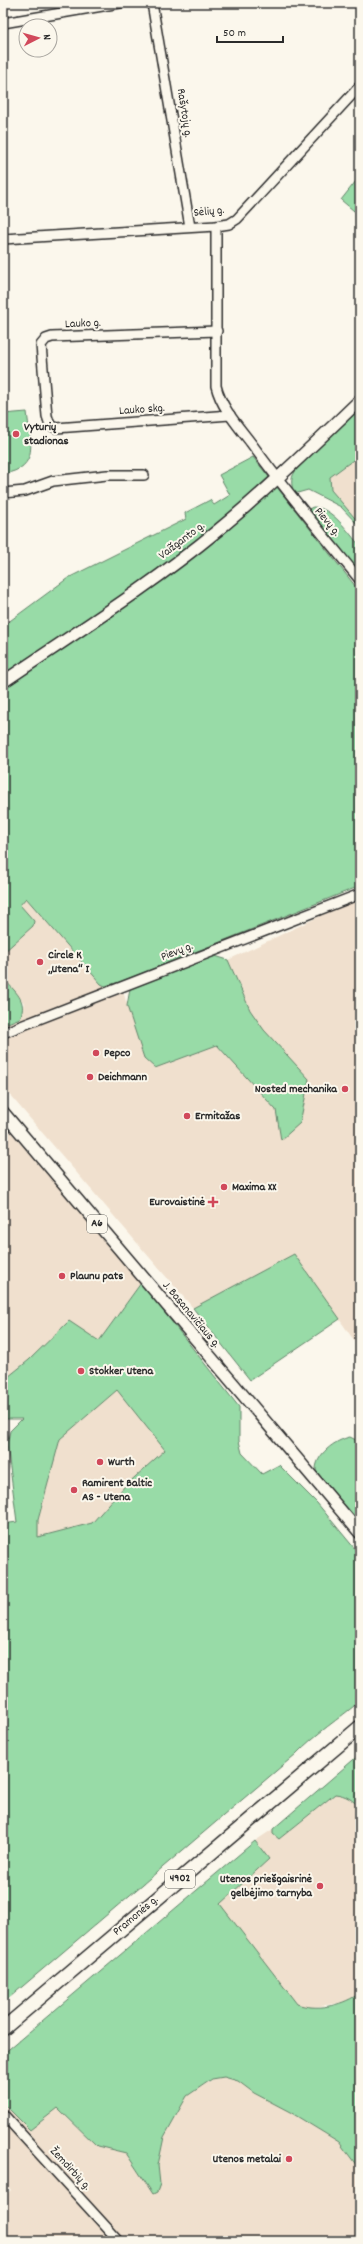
<svg xmlns="http://www.w3.org/2000/svg" width="363" height="2244" viewBox="0 0 363 2244" font-family="Dekko,sans-serif">
	<rect width="100%" height="100%" fill="#fbf7ec"/>
	<filter id="ink" filterUnits="userSpaceOnUse"><feTurbulence type="fractalNoise" baseFrequency=".025" numOctaves="2"/><feDisplacementMap in="SourceGraphic" scale="8" xChannelSelector="R" yChannelSelector="G"/><feConvolveMatrix kernelMatrix="1 2 1 2 8 2 1 2 1" color-interpolation-filters="sRGB"/></filter>
	<g filter="url(#ink)">
		<!-- built -->
		<g fill="#f0e0ce">
			<polygon points="359,456 360,457 360,524 331,490 330,477"/>
			<polygon points="360,897 360,1349 294,1254 193,1308 3,1087 3,1025 20,1018 24,1003 3,978 3,953 33,926 34,921 20,905 26,898 101,984 114,985 120,982 144,1058 155,1068 217,1045 276,1110 281,1140 264,1030 250,1010 228,960"/>
			<polygon points="3,1123 141,1283 99,1341 29,1360 3,1381"/>
			<polygon points="117,1390 166,1450 125,1486 92,1523 38,1537 38,1520 60,1439"/>
			<polygon points="335,1794 342,1794 353,1801 360,1808 360,1978 357,1995 345,2002 307,2008 297,2004 219,1904 269,1859 255,1841 273,1829 273,1834 279,1839"/>
			<polygon points="224,2077 238,2081 254,2093 290,2112 339,2142 360,2170 360,2241 3,2241 3,2197 11,2190 3,2180 3,2103 30,2130 58,2108 97,2146 126,2153 153,2194 160,2184 158,2165 164,2137 187,2096 213,2079"/>
		</g>
		<!-- green -->
		<g fill="#98dba7" stroke="#628369" fill-rule="evenodd">
			<polygon points="360,176 360,216 341,200"/>
			<path d="M360 406V455L330 477 331 490 360 524V527L341 507 308 490 294 494C291 484 290 477 297 469Z"/>
			<path d="M27 412C30 440 41 468 3 474V414Z"/>
			<polygon points="253,457 360,592 360,886 120,982 105,986 101,984 26,898 20,905 34,921 33,926 3,953 3,626 68,578 186,519 185,513 210,500 214,505 230,495 219,475"/>
			<path d="M313 507C332 507 348 532 360 546V575L306 510Z"/>
			<polygon points="215,956 228,960 250,1010 264,1030 309,1079 300,1123 281,1140 276,1110 217,1045 155,1068 144,1058 127,1006 130,989"/>
			<path d="M3 978C15 992 28 1000 20 1018L3 1025Z"/>
			<polygon points="294,1254 340,1319 250,1380 193,1308"/>
			<path d="M141 1283 239 1407V1441L242 1453 262 1474 279 1465 317 1503 360 1555V1701C339 1719 315 1734 296 1754L3 2003V1524L17 1522 7 1444 10 1431 22 1419H3V1381L29 1360 69 1321 99 1341ZM117 1390 165 1450 125 1486 92 1523 38 1537V1520L60 1439Z"/>
			<path d="M350 1437 360 1442V1525L316 1471C315 1455 335 1440 350 1437Z"/>
			<path d="M360 1754V1808C353 1800 346 1795 335 1794L279 1839 273 1834V1829Z"/>
			<path d="M255 1841 269 1859 220 1904 297 2004C316 2011 340 2006 357 1995L360 1978V2170L339 2142 290 2112 254 2093 238 2081 224 2077 212 2079 187 2096 164 2137 158 2165 160 2184 157 2192 153 2194 126 2153 97 2146 58 2108 30 2130 3 2103V2054Z"/>
		</g>
		<g fill="none" stroke-linecap="round" stroke-linejoin="round">
			<!-- minor casing -->
			<g stroke="#2b2b2b" stroke-width="12">
				<g id="minor">
					<polyline points="152,3 190,227"/>
					<polyline points="3,23 120,3"/>
					<path d="M216 226V386C221 407 238 426 251 443 285 490 323 535 360 580"/>
					<polyline points="3,239 216,226 229,224 237,219 360,86"/>
					<polyline points="217,331 52,337 46,339 41,345 47,416 50,425 56,428 230,415"/>
					<polyline points="3,493 25,491 53,481 107,475 144,475"/>
					<polyline points="3,1033 360,894"/>
					<polyline points="3,2114 119,2241"/>
				</g>
			</g>
			<!-- major casing -->
			<g stroke="#2b2b2b" stroke-width="14">
				<g id="major">
					<path d="M3 682C75 633 149 587 217 531 267 490 313 445 360 400"/>
					<polyline points="3,1112 360,1533"/>
				</g>
			</g>
			<!-- highway casing -->
			<g stroke="#2b2b2b" stroke-width="16">
				<polyline id="highway" points="3,2029 360,1727"/>
			</g>
			<!-- minor -->
			<use href="#minor" stroke="#fbf7ec" stroke-width="9"/>
			<!-- major -->
			<use href="#major" stroke="#fbf7ec" stroke-width="11"/>
			<!-- highway -->
			<use href="#highway" stroke="#fbf7ec" stroke-width="13"/>
		</g>
	</g>
	<!-- markers -->
	<g fill="#d1495b" stroke="#fbf7ec" stroke-width="1.5">
		<circle cx="16" cy="434" r="4"/>
		<circle cx="40" cy="962" r="4"/>
		<circle cx="96" cy="1053" r="4"/>
		<circle cx="90" cy="1077" r="4"/>
		<circle cx="345" cy="1089" r="4"/>
		<circle cx="187" cy="1116" r="4"/>
		<circle cx="224" cy="1187" r="4"/>
		<path d="M211 1196h4v4h4v4h-4v4h-4v-4h-4v-4h4z"/>
		<circle cx="62" cy="1276" r="4"/>
		<circle cx="81" cy="1371" r="4"/>
		<circle cx="100" cy="1462" r="4"/>
		<circle cx="74" cy="1490" r="4"/>
		<circle cx="320" cy="1886" r="4"/>
		<circle cx="289" cy="2159" r="4"/>
	</g>
	<g text-anchor="middle" dominant-baseline="central" stroke-width="4" stroke-linejoin="round" paint-order="stroke">
		<!-- shield labels -->
		<g fill="#fbf7ec" stroke="#696865" stroke-width="1">
			<rect x="87" y="1215" width="20" height="18" rx="3"/>
			<rect x="165" y="1870" width="30" height="18" rx="3"/>
		</g>
		<g font-size="11" font-weight="bold" fill="#2b2b2b">
			<text x="97" y="1224">A6</text>
			<text x="180" y="1879">4902</text>
		</g>
		<!-- street labels -->
		<g font-size="12" fill="#2b2b2b" stroke="#fbf7ec">
			<text transform="translate(184 113) rotate(81)">Rašytojų g.</text>
			<text transform="translate(209 212) rotate(-6)">Sėlių g.</text>
			<text transform="translate(83 324) rotate(-2)">Lauko g.</text>
			<text transform="translate(142 410) rotate(-4)">Lauko skg.</text>
			<text transform="translate(327 522) rotate(50)">Pievų g.</text>
			<text transform="translate(182 541) rotate(-37)">Vaižganto g.</text>
			<text transform="translate(177 952) rotate(-21)">Pievų g.</text>
			<text transform="translate(191 1315) rotate(50)">J. Basanavičiaus g.</text>
			<text transform="translate(136 1916) rotate(-40)">Pramonės g.</text>
			<text transform="translate(70 2169) rotate(47)">Žemdirbių g.</text>
		</g>
		<!-- poi labels -->
		<g font-size="12" font-weight="bold" fill="#2b2b2b" stroke="#fbf7ec" text-anchor="start">
			<text x="24" y="427">Vyturių<tspan x="24" dy="14">stadionas</tspan></text>
			<text x="48" y="955">Circle K<tspan x="48" dy="14">„Utena“ I</tspan></text>
			<text x="104" y="1053">Pepco</text>
			<text x="98" y="1077">Deichmann</text>
			<text x="337" y="1089" text-anchor="end">Nosted mechanika</text>
			<text x="195" y="1116">Ermitažas</text>
			<text x="232" y="1187">Maxima XX</text>
			<text x="205" y="1202" text-anchor="end">Eurovaistinė</text>
			<text x="70" y="1276">Plaunu pats</text>
			<text x="89" y="1371">Stokker Utena</text>
			<text x="108" y="1462">Wurth</text>
			<text x="82" y="1483">Ramirent Baltic<tspan x="82" dy="14">AS - Utena</tspan></text>
			<text x="312" y="1879" text-anchor="end">Utenos priešgaisrinė<tspan x="312" dy="14">gelbėjimo tarnyba</tspan></text>
			<text x="281" y="2159" text-anchor="end">Utenos metalai</text>
		</g>
	</g>
	<!-- margin -->
	<rect width="363" height="2244" fill="none" stroke="#fbf7ec" stroke-width="16"/>
	<rect x="8" y="8" width="347" height="2228" fill="none" stroke="#2b2b2b" stroke-width="1.5" filter="url(#ink)"/>
	<!-- north arrow -->
	<g transform="translate(38 38) rotate(84)"><circle r="19" fill="#fbf7ec" stroke="#a8a59f"/>
	<path d="M0-3L7 15L0 10L-7 15Z" fill="#d1495b"/>
	<text y="-6" font-size="11" font-weight="bold" text-anchor="middle" fill="#2b2b2b">N</text>
	</g>
	<!-- scale -->
	<path d="M217 36v6h66v-6" fill="none" stroke="#2b2b2b" stroke-width="2"/>
	<text x="223" y="36" font-size="12" fill="#2b2b2b" stroke="#fbf7ec" stroke-width="3" paint-order="stroke">50 m</text>
</svg>
